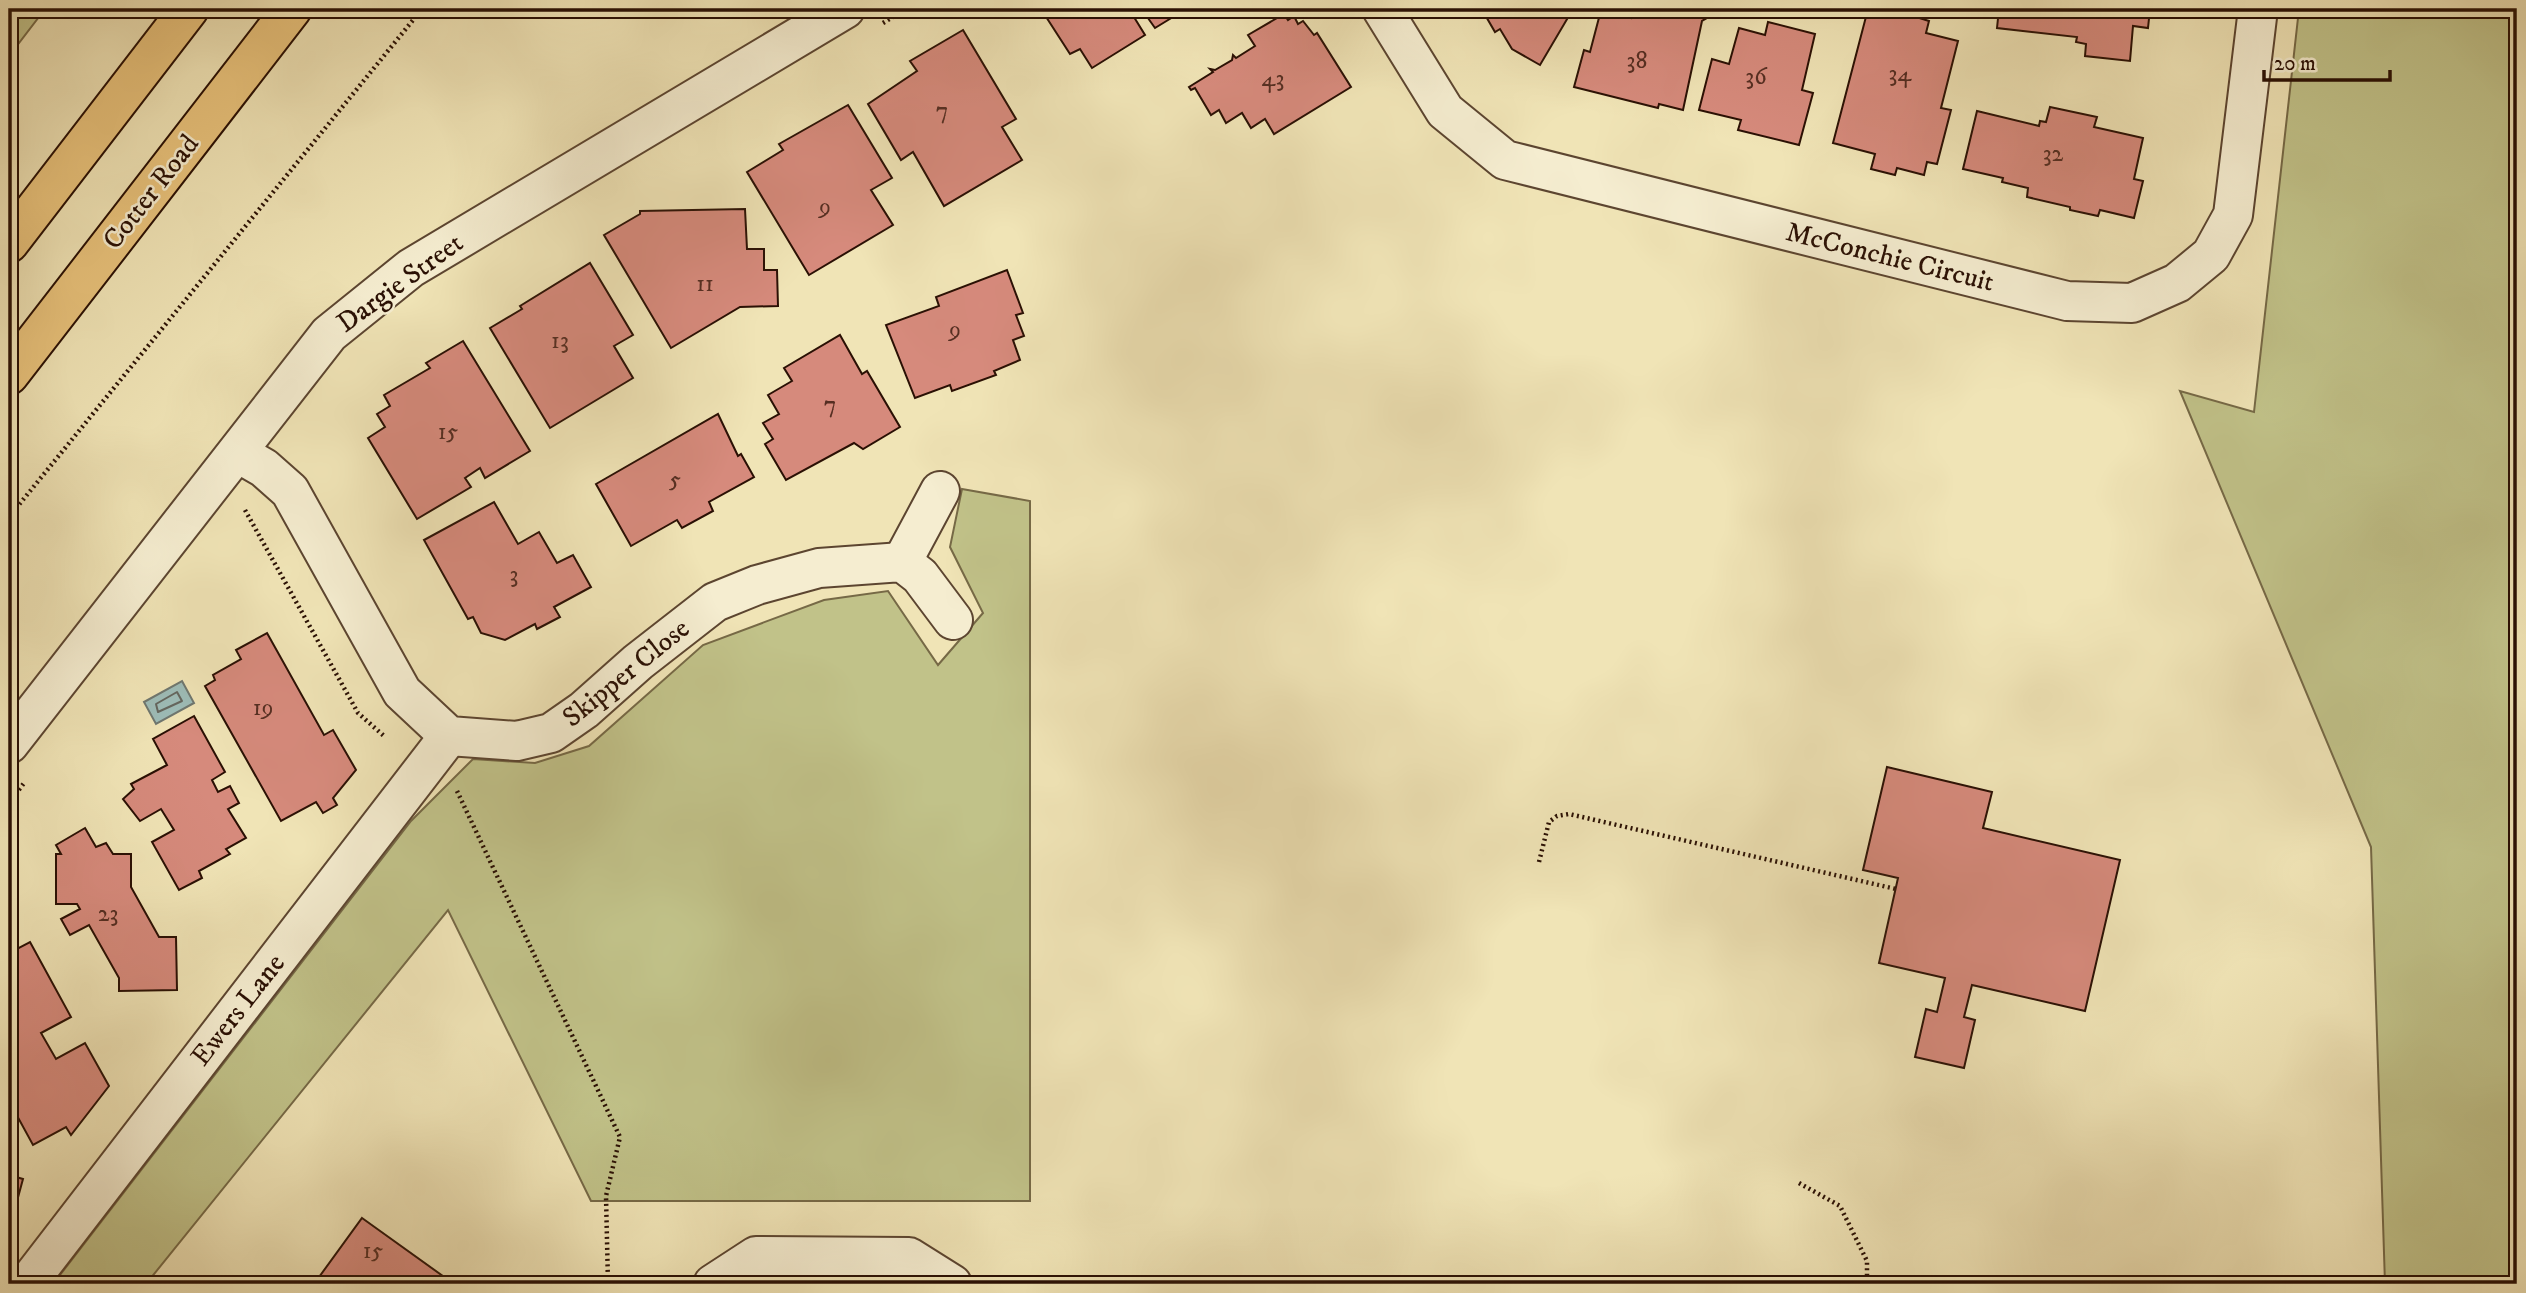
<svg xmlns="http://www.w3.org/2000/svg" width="2526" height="1293" viewBox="0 0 2526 1293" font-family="'IM FELL DW Pica',serif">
	<rect width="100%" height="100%" fill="#f0e4b6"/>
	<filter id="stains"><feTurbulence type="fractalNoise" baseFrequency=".00286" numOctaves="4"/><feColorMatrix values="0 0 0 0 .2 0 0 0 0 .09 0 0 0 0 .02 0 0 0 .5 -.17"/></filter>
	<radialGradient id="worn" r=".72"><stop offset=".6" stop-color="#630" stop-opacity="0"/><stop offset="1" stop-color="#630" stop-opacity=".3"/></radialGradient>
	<!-- green -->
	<g fill="#c1c289" stroke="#766946" stroke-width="2">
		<polygon points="9,9 45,9 9,56"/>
		<polygon points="2299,9 2517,9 2517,1284 2385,1284 2371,847 2180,391 2254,412"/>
		<polygon points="962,489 1030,501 1030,1201 591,1201 448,910 146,1284 53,1284 411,821 473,759 535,763 589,746 703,645 824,600 888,591 938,665 983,613 950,547"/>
	</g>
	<!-- water -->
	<polygon fill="#9dbcb7" stroke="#6f776f" stroke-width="2" points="182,681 194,703 156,724 144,702"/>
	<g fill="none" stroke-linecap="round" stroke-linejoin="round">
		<!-- shore -->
		<polygon stroke="#64665e" stroke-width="2" points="177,692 182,701 158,712 156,704"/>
	</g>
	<!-- building -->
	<g fill="#d68a7c" stroke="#2a1004" stroke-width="2">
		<polygon points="1041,9 1129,9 1145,35 1092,68 1080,49 1070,54"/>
		<polygon points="1129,9 1186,9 1155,28 1143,11 1134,17"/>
		<polygon points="1490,9 1573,9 1540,65 1512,49 1500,29 1495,32 1484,13"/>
		<polygon points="1634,9 1678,9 1707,18 1702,21 1683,110 1659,104 1658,108 1574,87 1584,50 1590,52 1601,10 1631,18"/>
		<polygon points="1868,9 1914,11 1913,16 1929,21 1926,33 1958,41 1941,108 1951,110 1937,164 1927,162 1924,175 1897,168 1895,175 1871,169 1875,154 1833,143"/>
		<polygon points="1999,9 2150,9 2148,28 2133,26 2130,61 2085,56 2086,44 2076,42 2077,37 1997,28"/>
		<polygon points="1284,14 1288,20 1294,16 1298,24 1303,21 1314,35 1317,33 1351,87 1274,134 1265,119 1251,128 1242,113 1226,123 1219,110 1211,115 1195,88 1191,90 1189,87 1213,72 1210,69 1215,70 1232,60 1233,55 1236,58 1255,46 1248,35"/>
		<polygon points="1768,22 1815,34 1802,90 1813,93 1799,145 1738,130 1741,120 1699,110 1712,59 1729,64 1739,28 1765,35"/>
		<polygon points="963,30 1016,119 1002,127 1022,160 944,206 913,152 901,160 868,104 917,71 910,61"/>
		<polygon points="848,105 892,178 871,190 893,225 809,275 747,172 783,150 779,144"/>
		<polygon points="2050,107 2097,117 2094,127 2143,138 2134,179 2143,181 2134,218 2100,210 2098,216 2070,210 2070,207 2027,197 2028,188 2002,182 2003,178 1963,169 1977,111 2039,126 2040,121 2046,122"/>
		<polygon points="745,209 747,249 764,249 764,270 777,270 778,306 740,307 671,348 604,235 640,214 640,211"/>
		<polygon points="590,263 633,335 614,346 633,378 550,428 490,328 522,309 520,306"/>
		<polygon points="1007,270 1023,313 1016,315 1024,336 1013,340 1020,360 994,371 996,375 952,391 950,385 915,398 886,325 939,306 936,297"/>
		<polygon points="840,335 862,374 867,371 900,427 863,449 854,443 786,480 765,444 773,439 763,423 779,414 768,395 792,381 784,368"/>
		<polygon points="463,341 530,451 485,478 480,468 465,478 471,487 417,519 368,438 385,427 377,414 390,406 384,395 430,368 426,363"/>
		<polygon points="718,414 738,456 741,454 754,477 709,502 713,511 682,528 677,520 631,546 596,484"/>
		<polygon points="494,502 518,544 539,532 557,563 573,555 591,587 554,607 560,617 537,629 535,624 505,640 481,633 473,617 468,619 424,540"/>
		<polygon points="267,633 324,735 333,730 356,770 333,798 337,805 323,813 316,802 281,821 205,686 215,680 213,675 241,659 236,650"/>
		<polygon points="194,716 225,772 212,780 218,792 230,786 239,803 228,809 246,838 226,849 230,854 199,871 202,878 179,890 152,842 174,830 161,809 140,821 123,799 134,789 131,784 167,765 153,739"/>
		<polygon points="1887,767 1992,792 1983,828 2120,860 2085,1011 1972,985 1964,1017 1975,1020 1964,1068 1915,1057 1926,1009 1937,1012 1945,978 1879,963 1898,878 1863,870"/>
		<polygon points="85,828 96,847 106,843 113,854 131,854 131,887 159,937 176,937 177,990 119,991 119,978 89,925 70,935 61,919 80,909 77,904 56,904 56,854 61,854 56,845"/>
		<polygon points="30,942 71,1017 41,1033 56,1059 85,1043 109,1086 71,1135 66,1127 33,1145 9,1101 9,953"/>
		<polygon points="9,1175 23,1179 10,1227 9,1226"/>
		<polygon points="362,1218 454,1284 314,1284"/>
		<rect x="1870" y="1283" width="117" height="1"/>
	</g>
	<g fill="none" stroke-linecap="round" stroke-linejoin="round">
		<!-- street casing -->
		<g stroke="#5c4530" stroke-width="42">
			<g id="street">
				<polyline points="1382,9 1445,111 1505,160 2067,301 2132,303 2177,283 2211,255 2233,215 2258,9"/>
				<polyline points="238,453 264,468 290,491 402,692 449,736 517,741 551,733 584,710 638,662 715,602 757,585 819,568 902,562 920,576 953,620"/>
				<polyline points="902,562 940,491"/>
				<polyline points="9,744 329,334 411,268 845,9"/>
				<polyline points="27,1284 449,736"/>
				<polyline points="713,1284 756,1256 909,1257 952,1284"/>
			</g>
		</g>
		<!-- primary casing -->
		<g stroke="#2a1004" stroke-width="42">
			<g id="primary">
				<polyline points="9,243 189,9"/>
				<polyline points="9,375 292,9"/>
			</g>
		</g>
		<!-- path -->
		<g stroke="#2a1004" stroke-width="4.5" stroke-dasharray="2 3.5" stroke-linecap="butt">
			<polyline points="883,23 906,9"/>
			<polyline points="245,510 358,713 384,736"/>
			<polyline points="9,517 422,9"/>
			<polyline points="457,791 620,1137 606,1196 608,1284"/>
			<polyline points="9,803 24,783"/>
			<polyline points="1539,862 1549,822 1557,816 1569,814 1896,889"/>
			<polyline points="1799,1183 1840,1206 1867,1261 1867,1284"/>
		</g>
		<!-- street -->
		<use href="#street" stroke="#f5edd0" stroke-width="38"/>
		<!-- primary -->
		<use href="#primary" stroke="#e8c27b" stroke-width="38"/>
	</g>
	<g text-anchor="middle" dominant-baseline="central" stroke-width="5" stroke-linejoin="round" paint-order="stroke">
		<!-- number labels -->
		<g font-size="24" fill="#552e22">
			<text x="1637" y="61">38</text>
			<text x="1900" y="74">34</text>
			<text x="1756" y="77">36</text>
			<text x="1273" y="79">43</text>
			<text x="942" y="111">7</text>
			<text x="2053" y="154">32</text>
			<text x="825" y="207">9</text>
			<text x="705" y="284">11</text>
			<text x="955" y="330">9</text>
			<text x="560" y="341">13</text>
			<text x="830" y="405">7</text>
			<text x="448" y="432">15</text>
			<text x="675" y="480">5</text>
			<text x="514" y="575">3</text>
			<text x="263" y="708">19</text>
			<text x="108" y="914">23</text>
			<text x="373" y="1251">15</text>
		</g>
		<!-- street labels -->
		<g font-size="28" fill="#2a1004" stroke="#f5edd0">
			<text transform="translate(151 192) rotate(-52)">Cotter Road</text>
			<text transform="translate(1890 257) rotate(14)">McConchie Circuit</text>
			<text transform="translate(400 283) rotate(-36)">Dargie Street</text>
			<text transform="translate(626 673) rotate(-39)">Skipper Close</text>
			<text transform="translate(238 1010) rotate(-52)">Ewers Lane</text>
		</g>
	</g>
	<!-- margin -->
	<rect width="2526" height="1293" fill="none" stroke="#f0e4b6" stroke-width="35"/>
	<rect x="10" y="10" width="2505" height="1272" fill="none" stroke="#2a1004" stroke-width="3.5"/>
	<rect x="18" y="18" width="2491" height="1258" fill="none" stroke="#2a1004" stroke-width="2"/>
	<!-- scale -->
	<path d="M2264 70v10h126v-10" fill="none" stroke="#2a1004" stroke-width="3.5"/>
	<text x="2274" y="70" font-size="21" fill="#2a1004" stroke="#f5edd0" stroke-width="5" paint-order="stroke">20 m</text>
	<rect width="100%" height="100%" filter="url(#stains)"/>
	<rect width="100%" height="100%" fill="url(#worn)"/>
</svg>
